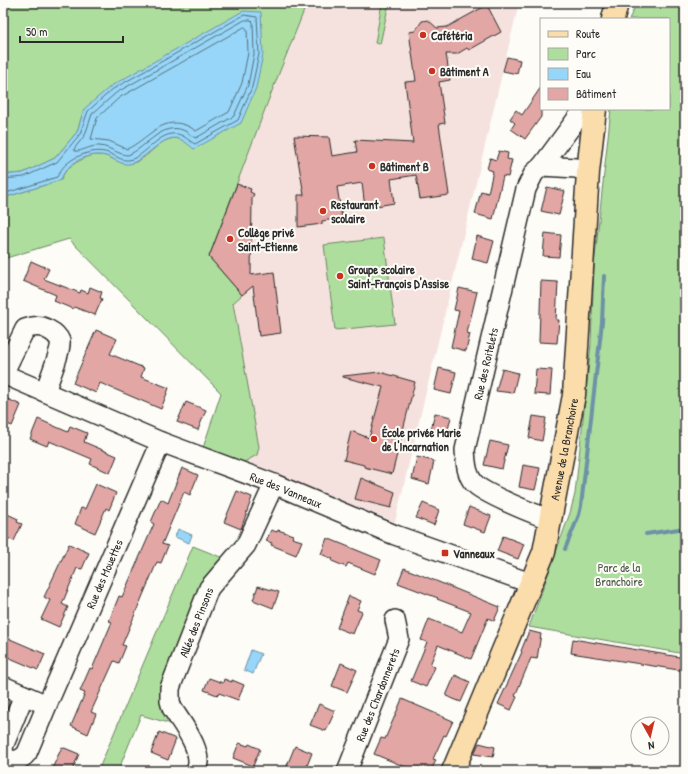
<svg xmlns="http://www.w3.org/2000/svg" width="688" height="774" viewBox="0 0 688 774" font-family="'Patrick Hand',sans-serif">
	<rect width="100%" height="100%" fill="#fdfcf7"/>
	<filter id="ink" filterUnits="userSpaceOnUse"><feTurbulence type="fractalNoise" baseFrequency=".025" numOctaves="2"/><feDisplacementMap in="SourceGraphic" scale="8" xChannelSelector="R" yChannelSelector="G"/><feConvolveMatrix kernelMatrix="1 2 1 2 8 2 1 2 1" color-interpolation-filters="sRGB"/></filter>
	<g filter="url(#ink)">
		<!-- built -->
		<polygon fill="#f5e2de" points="307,3 519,3 395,522 244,462 257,455 241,343 233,303 209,257 270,96"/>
		<!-- green -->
		<g fill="#aede9d" stroke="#6c8464">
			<path d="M3 3H307L270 96 209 257 242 295 233 303 259 447 257 455 244 462 203 448 221 393 69 239 3 259V198L61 180C64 171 69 167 77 162 83 159 90 155 97 155 113 154 118 168 136 162 152 155 162 134 181 139L241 123 84 109 77 132 55 158 23 173 3 175Z"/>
			<polygon points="382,3 389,3 380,44 375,43"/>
			<polygon points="637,3 685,3 685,654 529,627 570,513 575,494 591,344 594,266 611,109 669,109 669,19 629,19"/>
			<polygon points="384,238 395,324 335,330 324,245"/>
			<polygon points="193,546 228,560 164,697 175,725 141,715 118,771 98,771"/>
		</g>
		<!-- water -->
		<g fill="#97d6f8" stroke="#6c92a6">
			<path d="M243 11 261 12 263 54 256 88 241 123 194 149C190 146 185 141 179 139 163 133 145 161 129 164 120 165 114 158 106 156 89 151 65 164 61 180L3 198V175L23 173 55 158 77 132 84 109 111 86Z"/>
			<polygon points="178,529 192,535 189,543 175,537"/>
			<polygon points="251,650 261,654 253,674 244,670"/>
		</g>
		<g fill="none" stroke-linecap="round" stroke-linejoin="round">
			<!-- shore -->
			<g stroke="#566f7d" stroke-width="1">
				<path d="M245 20H251L253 22 254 54 248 85 234 116 196 138C192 137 189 133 185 131 163 120 146 148 128 155 119 155 110 147 100 146 90 145 82 152 75 151L74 149 85 135 92 114 116 93Z"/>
				<path d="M245 27 247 29 248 53 242 83 229 112 196 131C193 129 189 126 185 125 161 116 147 140 127 149L109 141 91 139 97 118 119 98Z"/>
				<path d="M3 179 24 177 57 162 80 134 88 111 113 89 244 15 257 17 259 54 252 87 238 120 195 144C189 141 184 135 177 134 159 131 145 157 129 160 121 161 115 155 108 153 94 147 67 158 60 172 59 173 58 176 57 177L3 194"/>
			</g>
			<!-- stream -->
			<g stroke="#6c92a6" stroke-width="4">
				<polyline points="646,534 685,528"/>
				<polyline points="565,549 579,515 581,506 602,322 604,276"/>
			</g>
		</g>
		<!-- building -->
		<g fill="#e2a7a5" stroke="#2b2b2b">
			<polygon points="487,5 501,32 469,50 467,48 457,54 446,54 450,80 439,82 445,123 439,124 449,195 420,199 416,175 391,179 394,203 365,208 362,183 337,187 342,218 322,221 322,224 298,227 298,195 304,195 294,136 329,137 332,156 357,152 355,140 413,143 405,82 416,81 409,32 415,31 422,21 428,20 437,28 447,27"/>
			<polygon points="507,57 520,60 517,74 503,71"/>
			<polygon points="541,87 541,117 525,139 511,129 515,123 510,119 516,110 522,115"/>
			<polygon points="499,151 508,153 507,159 512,160 508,177 503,176 493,219 475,214 481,191 488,193 493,171 487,169 490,158 496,160"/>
			<polygon points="237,184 251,189 250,192 254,194 252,198 251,275 274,272 281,333 259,336 253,286 242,295 209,257"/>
			<polygon points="547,187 565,191 559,215 541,211"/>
			<polygon points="545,233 561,235 559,257 543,256"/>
			<polygon points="477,236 494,241 488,263 472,259"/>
			<polygon points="31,261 49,269 44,279 80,293 81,290 88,293 90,287 102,292 100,298 102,299 95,315 74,307 73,309 54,301 56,295 23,281"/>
			<polygon points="541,281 558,282 556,320 559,320 557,343 539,342"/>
			<polygon points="459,288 477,292 467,333 470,334 466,351 451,347 459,311 454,310"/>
			<polygon points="96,330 117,339 110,354 144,368 141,377 169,388 161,409 100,383 96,393 73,383"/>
			<polygon points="439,368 456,372 451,394 434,390"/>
			<polygon points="502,369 518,373 513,393 496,391"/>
			<polygon points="536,369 552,370 550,395 534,394"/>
			<polygon points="380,372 415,382 392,474 364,467 364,465 344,460 351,431 369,438 383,387 343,377 343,376"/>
			<polygon points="3,397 21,405 12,426 3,422"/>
			<polygon points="186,402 206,410 198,430 177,422"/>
			<polygon points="435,413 451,417 446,438 430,434"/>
			<polygon points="533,416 546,418 542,441 529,438"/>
			<polygon points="38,419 68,432 70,426 87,433 84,442 117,456 110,473 90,464 92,459 49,441 47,446 30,439"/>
			<polygon points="490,441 508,445 502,469 484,465"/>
			<polygon points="417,457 434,461 429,484 412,479"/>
			<polygon points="523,465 540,468 535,490 519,487"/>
			<polygon points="182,468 198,475 190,495 184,492 162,544 168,546 161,563 157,562 122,645 126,646 119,663 114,661 91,712 96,714 88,734 71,726 85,693 80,691 90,668 92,669 112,622 109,621 119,596 122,597 154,524 151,522 161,499 168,503"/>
			<polygon points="361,478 395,492 391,508 355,499"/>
			<polygon points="96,484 116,493 109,510 106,508 95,533 75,524 81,508 85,509"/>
			<polygon points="237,491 252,497 241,529 224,522"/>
			<polygon points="423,503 439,510 434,525 416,518"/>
			<polygon points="469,507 491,516 485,532 463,524"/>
			<polygon points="3,512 18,519 17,522 22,524 14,541 3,536"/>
			<polygon points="271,530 277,532 278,530 293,535 292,538 302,541 296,555 271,545 272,543 266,541"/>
			<polygon points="503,536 524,544 518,559 497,551"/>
			<polygon points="327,538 381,560 375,574 348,563 346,567 332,561 333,559 321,554"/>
			<polygon points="69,544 89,553 82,569 77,568 62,604 68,607 59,627 41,619 50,600 44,597"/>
			<polygon points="404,568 500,607 494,621 488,618 471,659 438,645 430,665 435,667 426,687 411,681 427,642 421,640 429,619 462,632 471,612 437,599 438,598 398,583"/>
			<polygon points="258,586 279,592 273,608 253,600"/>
			<polygon points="349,596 361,601 357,610 362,612 353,634 337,628"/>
			<polygon points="529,631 541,634 537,659 531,658 515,696 517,697 511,710 498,704 522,652 521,651"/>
			<polygon points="3,636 45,654 38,670 3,655"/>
			<polygon points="573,639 685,658 685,671 571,653"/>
			<polygon points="341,663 357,670 347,692 332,686"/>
			<polygon points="455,675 470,682 461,702 446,696"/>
			<polygon points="209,678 223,683 224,679 232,682 232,680 244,685 238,700 219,693 217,695 204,690"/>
			<polygon points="402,699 453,721 446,736 444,735 433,759 436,760 431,771 415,771 374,754 381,738 385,739"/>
			<polygon points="319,704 335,711 326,731 310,725"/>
			<polygon points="159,732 176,739 168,760 151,753"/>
			<polygon points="239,743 248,746 249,744 260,749 253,766 233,758"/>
			<polygon points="479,743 495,747 493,757 474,754"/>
			<polygon points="295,746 312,753 305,771 294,771 286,768"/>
			<polygon points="62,747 79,754 72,771 51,771"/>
		</g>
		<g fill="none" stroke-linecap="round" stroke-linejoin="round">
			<!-- minor casing -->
			<g stroke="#2b2b2b" stroke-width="22">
				<g id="minor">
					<polyline points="542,166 584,109"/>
					<path id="s1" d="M3 374 161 442 274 484 395 535 530 583"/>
					<path d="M3 374 25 329C34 326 41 325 49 330 53 332 58 336 60 341 62 349 48 382 45 392"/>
					<path id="s2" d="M550 519C536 515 482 493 474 483 466 474 466 462 465 450L526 189 534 173 542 166 576 168 588 172"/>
					<path id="s3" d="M3 686 47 705 161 442"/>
					<polyline points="3,747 24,695"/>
					<path d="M3 749C5 764 19 763 27 753L47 705"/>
					<path id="s4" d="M196 771C205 752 182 724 172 708L170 701V688L209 588 246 545 274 484"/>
					<path id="s5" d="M347 771 399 639 395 620"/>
				</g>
			</g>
			<!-- major casing -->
			<g stroke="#2b2b2b" stroke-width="25">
				<g id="major">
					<polyline points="613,19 617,3"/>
					<path id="s6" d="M453 771 544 552 574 395 588 172 595 109"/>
				</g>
			</g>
			<!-- minor -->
			<use href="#minor" stroke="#fdfcf7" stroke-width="19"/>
			<!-- major -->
			<use href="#major" stroke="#fbddab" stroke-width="22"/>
		</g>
	</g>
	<!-- markers -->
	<g fill="#c8321e" stroke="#fdfcf7" stroke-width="1.5">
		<circle cx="423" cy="35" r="4"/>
		<circle cx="432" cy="71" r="4"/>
		<circle cx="372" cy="166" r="4"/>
		<circle cx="323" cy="211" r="4"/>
		<circle cx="230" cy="239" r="4"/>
		<circle cx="340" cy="276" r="4"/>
		<circle cx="374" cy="439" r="4"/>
		<rect x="441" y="549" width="8" height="8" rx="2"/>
	</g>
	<g text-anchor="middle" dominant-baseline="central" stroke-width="4" stroke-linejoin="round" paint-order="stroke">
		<!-- poi labels -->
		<g font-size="12" font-weight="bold" fill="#2b2b2b" stroke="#fdfcf7" text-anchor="start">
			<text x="431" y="35">Cafétéria</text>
			<text x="440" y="71">Bâtiment A</text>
			<text x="380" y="166">Bâtiment B</text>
			<text x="331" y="204">Restaurant<tspan x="331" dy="14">scolaire</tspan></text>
			<text x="238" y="232">Collège privé<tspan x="238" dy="14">Saint-Etienne</tspan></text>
			<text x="348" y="269">Groupe scolaire<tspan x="348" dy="14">Saint-François D'Assise</tspan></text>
			<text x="382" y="432">École privée Marie<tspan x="382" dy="14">de l'Incarnation</tspan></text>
			<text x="453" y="553">Vanneaux</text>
		</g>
		<!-- street labels -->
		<g font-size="12" fill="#2b2b2b" stroke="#fdfcf7">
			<text stroke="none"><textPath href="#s2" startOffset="208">Rue des Roitelets</textPath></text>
			<text stroke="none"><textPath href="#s6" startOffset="342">Avenue de la Branchoire</textPath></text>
			<text stroke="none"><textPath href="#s1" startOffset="306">Rue des Vanneaux</textPath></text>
			<text stroke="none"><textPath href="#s3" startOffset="191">Rue des Mouettes</textPath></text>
			<text stroke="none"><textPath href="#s4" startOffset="161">Allée des Pinsons</textPath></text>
			<text stroke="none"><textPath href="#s5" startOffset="82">Rue des Chardonnerets</textPath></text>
		</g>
		<!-- park labels -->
		<g font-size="12" fill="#4c5848" stroke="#fdfcf7">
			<text x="619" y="567">Parc de la<tspan x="619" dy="14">Branchoire</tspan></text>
		</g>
	</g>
	<!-- margin -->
	<rect width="688" height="774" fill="none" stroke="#fdfcf7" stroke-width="16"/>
	<rect x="8" y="8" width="672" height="758" fill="none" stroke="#2b2b2b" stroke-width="1.5" filter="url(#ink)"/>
	<!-- legend -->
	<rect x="540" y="18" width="130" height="92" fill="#fdfcf7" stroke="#a9a8a5"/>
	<rect x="548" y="31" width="20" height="6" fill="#fbddab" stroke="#a9a8a5"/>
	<text x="576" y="38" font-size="12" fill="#2b2b2b">Route</text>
	<rect x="548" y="48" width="20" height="12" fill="#aede9d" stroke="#a9a8a5"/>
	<text x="576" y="58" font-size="12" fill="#2b2b2b">Parc</text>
	<rect x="548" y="68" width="20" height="12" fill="#97d6f8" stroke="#a9a8a5"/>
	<text x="576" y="78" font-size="12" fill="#2b2b2b">Eau</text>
	<rect x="548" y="88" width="20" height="12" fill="#e2a7a5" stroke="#a9a8a5"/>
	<text x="576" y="98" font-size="12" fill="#2b2b2b">Bâtiment</text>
	<!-- north arrow -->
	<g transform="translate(650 736) rotate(172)"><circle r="19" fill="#fdfcf7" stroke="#a9a8a5"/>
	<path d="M0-3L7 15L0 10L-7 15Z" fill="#c8321e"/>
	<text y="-6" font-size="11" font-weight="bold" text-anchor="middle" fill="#2b2b2b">N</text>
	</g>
	<!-- scale -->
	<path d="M20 36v6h103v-6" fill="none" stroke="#2b2b2b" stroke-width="2"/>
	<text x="26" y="36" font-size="12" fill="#2b2b2b" stroke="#fdfcf7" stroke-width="3" paint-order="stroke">50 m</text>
</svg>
